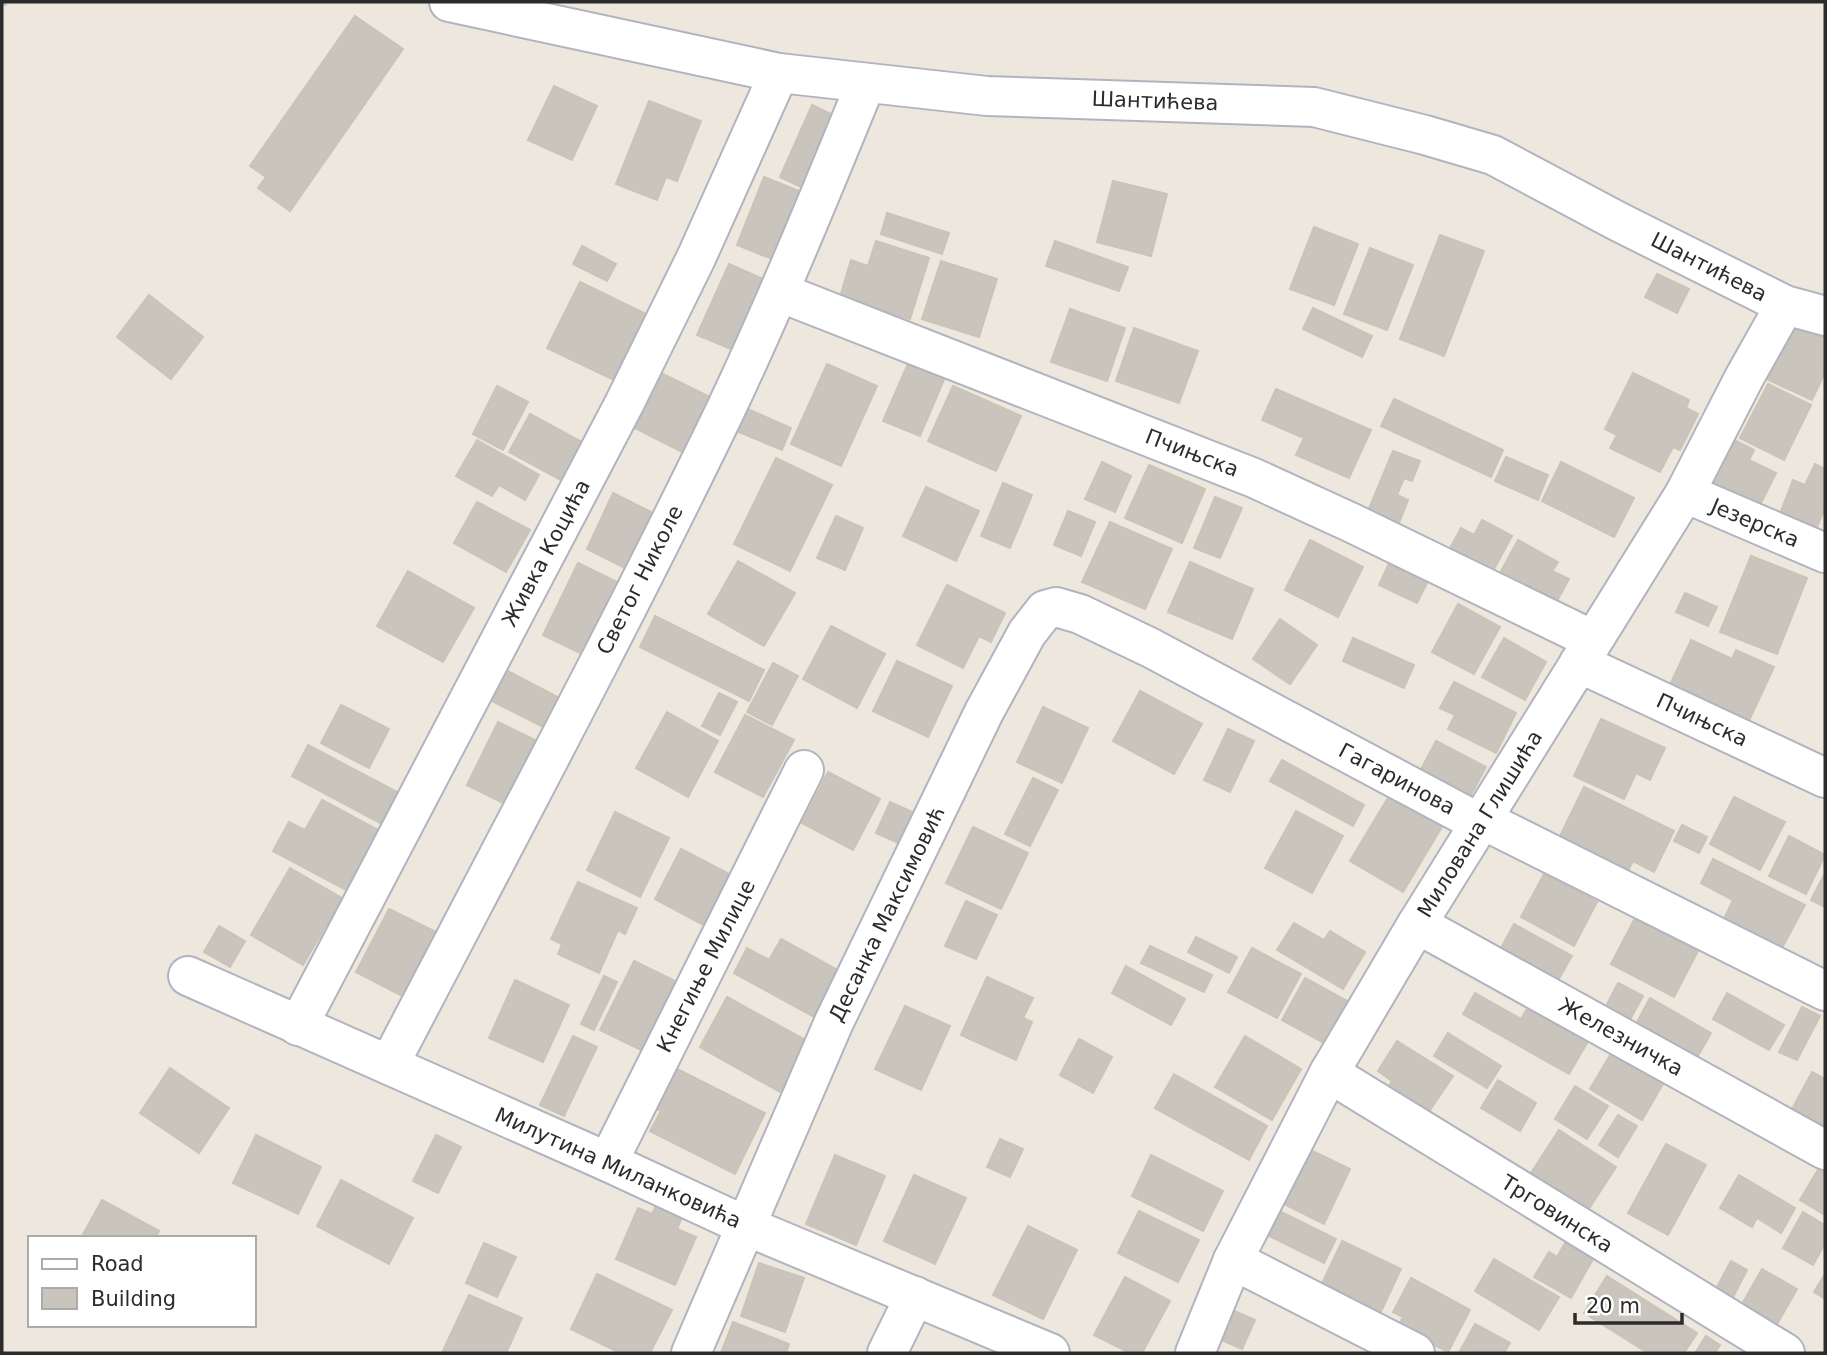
<svg xmlns="http://www.w3.org/2000/svg" width="1827" height="1355" viewBox="0 0 1827 1355" font-family="'DejaVu Sans',sans-serif">
	<rect width="100%" height="100%" fill="#eee7dd"/>
	<!-- building -->
	<g fill="#c9c5bc" stroke="#cac3b7" stroke-width="2">
		<polygon points="355,16 403,49 290,211 258,188 266,177 250,166"/>
		<polygon points="554,86 597,106 572,160 528,140"/>
		<polygon points="649,101 701,121 677,181 666,177 657,200 616,184"/>
		<polygon points="812,105 837,117 805,189 780,177"/>
		<polygon points="764,177 804,193 777,261 737,245"/>
		<polygon points="1113,181 1167,194 1151,256 1097,242"/>
		<polygon points="887,213 949,233 942,254 881,234"/>
		<polygon points="1314,227 1358,244 1334,305 1290,289"/>
		<polygon points="1440,235 1484,251 1444,356 1400,339"/>
		<polygon points="876,241 929,258 910,319 840,297 851,260 868,266"/>
		<polygon points="1055,241 1128,267 1119,291 1046,266"/>
		<polygon points="582,246 616,264 607,281 573,264"/>
		<polygon points="1370,248 1413,265 1387,330 1344,314"/>
		<polygon points="941,261 997,279 979,337 922,319"/>
		<polygon points="729,264 768,281 736,351 697,335"/>
		<polygon points="1657,274 1689,289 1677,313 1645,297"/>
		<polygon points="580,282 652,317 620,383 547,348"/>
		<polygon points="149,295 203,337 171,379 117,337"/>
		<polygon points="1313,308 1372,336 1362,357 1303,329"/>
		<polygon points="1070,309 1125,328 1107,381 1051,362"/>
		<polygon points="1797,325 1825,338 1825,372 1812,400 1760,376 1775,345 1785,350"/>
		<polygon points="1134,328 1198,351 1179,403 1116,381"/>
		<polygon points="910,359 946,375 920,436 883,421"/>
		<polygon points="827,364 877,386 841,466 791,444"/>
		<polygon points="659,372 718,401 690,456 631,426"/>
		<polygon points="1633,373 1689,400 1686,408 1698,414 1680,450 1673,447 1660,472 1610,448 1617,435 1605,429"/>
		<polygon points="1768,384 1811,405 1784,460 1740,438"/>
		<polygon points="497,386 528,402 503,450 473,434"/>
		<polygon points="953,386 1021,416 996,471 928,441"/>
		<polygon points="1276,389 1371,430 1349,478 1296,455 1304,438 1262,420"/>
		<polygon points="1394,399 1503,450 1491,477 1381,426"/>
		<polygon points="743,407 791,428 782,450 734,430"/>
		<polygon points="530,414 589,446 568,484 509,452"/>
		<polygon points="1724,435 1754,450 1749,460 1776,473 1757,511 1701,483"/>
		<polygon points="477,440 539,475 525,500 499,485 492,496 456,476"/>
		<polygon points="1393,451 1420,461 1412,481 1404,478 1397,495 1408,500 1394,536 1363,523"/>
		<polygon points="1506,457 1548,475 1538,500 1495,481"/>
		<polygon points="776,458 832,485 790,571 734,544"/>
		<polygon points="1102,462 1131,476 1115,512 1085,499"/>
		<polygon points="1561,462 1634,498 1614,537 1542,501"/>
		<polygon points="1815,464 1825,469 1825,508 1814,534 1778,519 1793,480 1805,485"/>
		<polygon points="1149,465 1205,489 1182,543 1125,518"/>
		<polygon points="1003,483 1032,495 1010,548 981,536"/>
		<polygon points="926,487 979,511 956,561 903,536"/>
		<polygon points="613,493 653,513 627,569 587,549"/>
		<polygon points="1215,497 1242,508 1220,558 1194,548"/>
		<polygon points="477,502 530,530 506,572 454,543"/>
		<polygon points="1068,511 1095,522 1081,556 1054,545"/>
		<polygon points="836,516 863,528 845,570 817,558"/>
		<polygon points="1482,520 1512,536 1492,573 1449,550 1461,528 1474,535"/>
		<polygon points="1110,522 1172,549 1145,609 1082,582"/>
		<polygon points="1310,540 1363,567 1338,617 1285,590"/>
		<polygon points="1518,540 1558,562 1552,571 1569,579 1556,603 1500,573"/>
		<polygon points="1751,556 1807,578 1777,654 1720,632"/>
		<polygon points="738,561 795,593 764,646 708,614"/>
		<polygon points="1390,561 1429,579 1417,603 1379,585"/>
		<polygon points="1190,562 1253,589 1232,639 1168,612"/>
		<polygon points="578,563 621,584 586,656 543,635"/>
		<polygon points="408,571 474,608 443,662 377,626"/>
		<polygon points="947,585 1005,613 991,642 979,636 963,668 917,645"/>
		<polygon points="1685,593 1717,607 1708,626 1676,612"/>
		<polygon points="1458,604 1500,627 1474,674 1432,652"/>
		<polygon points="655,616 764,670 749,701 640,647"/>
		<polygon points="1280,619 1317,645 1290,684 1253,659"/>
		<polygon points="831,626 885,654 857,708 803,679"/>
		<polygon points="1353,638 1414,665 1404,688 1343,661"/>
		<polygon points="1504,638 1546,662 1525,700 1482,677"/>
		<polygon points="1691,640 1732,659 1736,650 1774,667 1747,725 1668,689"/>
		<polygon points="897,661 952,686 928,737 873,711"/>
		<polygon points="773,663 798,676 772,725 747,712"/>
		<polygon points="506,670 567,702 551,731 490,700"/>
		<polygon points="1454,682 1516,713 1496,753 1448,729 1455,715 1440,708"/>
		<polygon points="1140,691 1202,724 1174,774 1113,741"/>
		<polygon points="719,693 737,702 720,735 702,726"/>
		<polygon points="341,705 389,729 369,768 321,743"/>
		<polygon points="1043,707 1088,728 1062,783 1017,762"/>
		<polygon points="667,712 718,741 688,797 636,768"/>
		<polygon points="745,715 794,740 763,797 715,772"/>
		<polygon points="1601,719 1665,748 1650,780 1636,773 1624,799 1574,776"/>
		<polygon points="498,722 539,742 507,805 467,785"/>
		<polygon points="1228,729 1254,741 1230,792 1204,780"/>
		<polygon points="1436,741 1486,767 1466,804 1416,779"/>
		<polygon points="308,745 397,792 380,823 292,776"/>
		<polygon points="1282,760 1364,805 1353,826 1270,781"/>
		<polygon points="828,772 880,799 853,850 802,823"/>
		<polygon points="1033,778 1058,790 1030,846 1005,834"/>
		<polygon points="1584,787 1674,831 1654,872 1633,861 1629,869 1560,836"/>
		<polygon points="1391,793 1443,825 1403,892 1350,861"/>
		<polygon points="1734,797 1785,822 1760,870 1710,844"/>
		<polygon points="322,800 378,830 346,890 273,851 289,822 305,830"/>
		<polygon points="890,802 919,815 905,846 876,833"/>
		<polygon points="1296,811 1343,836 1312,893 1265,868"/>
		<polygon points="615,812 669,838 640,897 587,870"/>
		<polygon points="1682,825 1707,837 1699,853 1674,841"/>
		<polygon points="973,827 1028,853 1001,909 946,883"/>
		<polygon points="1789,836 1825,855 1806,894 1769,876"/>
		<polygon points="681,849 733,876 707,927 655,899"/>
		<polygon points="1713,859 1805,905 1781,950 1723,921 1733,900 1701,883"/>
		<polygon points="290,868 342,898 303,965 251,935"/>
		<polygon points="1825,873 1825,907 1811,900"/>
		<polygon points="1544,874 1597,902 1574,946 1521,917"/>
		<polygon points="578,882 637,908 625,934 618,930 599,973 558,954 562,944 551,939"/>
		<polygon points="966,901 997,915 976,959 945,946"/>
		<polygon points="389,909 440,934 406,998 356,972"/>
		<polygon points="1635,918 1698,951 1674,997 1611,964"/>
		<polygon points="1294,923 1324,940 1330,931 1365,952 1343,989 1277,950"/>
		<polygon points="1514,924 1572,956 1553,989 1496,957"/>
		<polygon points="219,926 245,941 230,967 204,952"/>
		<polygon points="1196,937 1237,957 1229,973 1188,952"/>
		<polygon points="781,939 841,972 816,1018 734,973 747,948 769,960"/>
		<polygon points="1150,946 1212,975 1204,992 1141,963"/>
		<polygon points="1252,948 1301,974 1277,1018 1228,992"/>
		<polygon points="634,961 679,983 645,1052 600,1030"/>
		<polygon points="1126,966 1185,999 1171,1025 1112,993"/>
		<polygon points="604,976 617,982 594,1030 581,1024"/>
		<polygon points="987,977 1033,998 1023,1018 1032,1022 1016,1060 961,1035"/>
		<polygon points="1305,978 1347,1001 1324,1043 1282,1020"/>
		<polygon points="515,980 569,1005 543,1062 489,1038"/>
		<polygon points="1618,983 1643,996 1627,1025 1603,1012"/>
		<polygon points="1475,993 1521,1019 1527,1009 1587,1043 1569,1074 1463,1014"/>
		<polygon points="1727,993 1784,1025 1769,1050 1713,1019"/>
		<polygon points="727,997 809,1042 780,1092 700,1047"/>
		<polygon points="1650,998 1711,1033 1695,1061 1635,1026"/>
		<polygon points="905,1006 950,1026 921,1090 875,1069"/>
		<polygon points="1802,1007 1820,1016 1797,1060 1779,1052"/>
		<polygon points="1448,1033 1501,1066 1487,1088 1434,1056"/>
		<polygon points="573,1036 597,1047 564,1116 540,1105"/>
		<polygon points="1245,1036 1301,1069 1272,1120 1215,1087"/>
		<polygon points="1079,1039 1112,1057 1093,1093 1060,1075"/>
		<polygon points="1397,1041 1453,1076 1426,1116 1386,1091 1392,1081 1378,1071"/>
		<polygon points="1612,1052 1664,1082 1642,1120 1590,1089"/>
		<polygon points="671,1066 765,1113 735,1174 650,1131 661,1111 651,1106"/>
		<polygon points="170,1068 229,1108 199,1153 140,1113"/>
		<polygon points="1812,1072 1825,1079 1825,1129 1791,1111"/>
		<polygon points="1174,1074 1267,1126 1249,1160 1155,1108"/>
		<polygon points="1498,1080 1536,1103 1520,1131 1481,1108"/>
		<polygon points="1575,1086 1608,1106 1587,1139 1555,1119"/>
		<polygon points="1618,1115 1637,1126 1618,1157 1599,1145"/>
		<polygon points="1559,1130 1616,1167 1588,1210 1531,1173"/>
		<polygon points="256,1135 321,1167 298,1214 233,1183"/>
		<polygon points="436,1135 461,1147 438,1193 413,1181"/>
		<polygon points="1000,1139 1023,1149 1010,1177 987,1167"/>
		<polygon points="1666,1144 1706,1165 1668,1235 1628,1213"/>
		<polygon points="1302,1146 1350,1169 1324,1224 1276,1200"/>
		<polygon points="835,1155 885,1176 856,1245 806,1224"/>
		<polygon points="1151,1155 1223,1191 1203,1231 1132,1196"/>
		<polygon points="1819,1168 1825,1172 1825,1215 1800,1200"/>
		<polygon points="914,1175 966,1198 935,1264 884,1241"/>
		<polygon points="1739,1175 1795,1208 1781,1233 1757,1218 1752,1227 1720,1208"/>
		<polygon points="341,1180 413,1218 389,1264 317,1226"/>
		<polygon points="102,1200 159,1231 155,1238 81,1238"/>
		<polygon points="657,1203 683,1215 677,1229 696,1237 675,1285 616,1259 638,1208 652,1214"/>
		<polygon points="1271,1207 1336,1239 1324,1263 1259,1231"/>
		<polygon points="1139,1211 1199,1240 1178,1282 1118,1253"/>
		<polygon points="1803,1212 1825,1225 1825,1243 1813,1265 1783,1248"/>
		<polygon points="1028,1226 1077,1250 1043,1319 993,1295"/>
		<polygon points="1342,1241 1401,1269 1378,1318 1319,1290"/>
		<polygon points="484,1243 516,1257 497,1297 466,1283"/>
		<polygon points="1565,1243 1593,1259 1571,1298 1534,1277 1549,1252 1557,1257"/>
		<polygon points="1494,1259 1559,1297 1539,1330 1475,1291"/>
		<polygon points="1731,1261 1747,1270 1727,1309 1710,1300"/>
		<polygon points="759,1263 804,1278 785,1332 741,1316"/>
		<polygon points="1762,1269 1797,1289 1772,1333 1737,1313"/>
		<polygon points="597,1274 672,1310 650,1353 620,1353 571,1329"/>
		<polygon points="1825,1274 1825,1299 1814,1292"/>
		<polygon points="1607,1276 1697,1333 1684,1353 1648,1353 1584,1313"/>
		<polygon points="1125,1277 1170,1301 1142,1353 1130,1353 1094,1335"/>
		<polygon points="1411,1278 1470,1310 1448,1352 1398,1326 1403,1317 1393,1312"/>
		<polygon points="469,1295 522,1318 506,1353 442,1353"/>
		<polygon points="1232,1310 1255,1320 1242,1349 1219,1339"/>
		<polygon points="733,1322 789,1344 786,1353 721,1353"/>
		<polygon points="1475,1324 1510,1343 1504,1353 1459,1353"/>
		<polygon points="1706,1336 1720,1345 1715,1353 1695,1353"/>
	</g>
	<g fill="none" stroke-linecap="round" stroke-linejoin="round">
		<!-- minor casing -->
		<g stroke="#b1b4c0" stroke-width="42">
			<g id="minor">
				<polyline points="449,2 779,73 987,96 1314,107 1425,135 1493,155 1619,222 1785,305 1825,316"/>
				<polyline points="779,292 1254,478 1352,523 1593,640"/>
				<polyline points="1685,493 1825,553"/>
				<polyline points="1579,663 1825,778"/>
				<polyline points="1417,924 1825,1150"/>
				<polyline points="188,976 608,1162 746,1226 1050,1353"/>
				<polyline points="298,1026 624,404 696,258 779,73"/>
				<path d="M389 1065C502 848 618 632 725 411 776 303 821 193 866 83"/>
				<polyline points="1329,1073 1785,1353"/>
				<polyline points="608,1162 804,770"/>
				<polyline points="1233,1260 1415,1353"/>
				<polyline points="691,1353 834,1022 984,712 1027,633 1045,610 1056,607 1080,614 1151,648 1466,816 1483,820 1825,991"/>
				<polyline points="887,1353 915,1296"/>
				<polyline points="1195,1353 1233,1260 1329,1073 1417,924 1685,493 1744,378 1785,305"/>
			</g>
		</g>
		<!-- path -->
		<polyline stroke="#c8c8c8" stroke-width="4.5" stroke-dasharray="5 3.5" stroke-linecap="butt" points="2,5 8,2"/>
		<!-- minor -->
		<use href="#minor" stroke="#fff" stroke-width="38"/>
	</g>
	<g text-anchor="middle" dominant-baseline="central" stroke-width="7" stroke-linejoin="round" paint-order="stroke">
		<!-- street labels -->
		<g font-size="21" fill="#2c2c2c" stroke="#fff">
			<text transform="translate(1155 101) rotate(2)">Шантићева</text>
			<text transform="translate(1709 267) rotate(27)">Шантићева</text>
			<text transform="translate(1192 453) rotate(21)">Пчињска</text>
			<text transform="translate(1755 523) rotate(23)">Језерска</text>
			<text transform="translate(546 553) rotate(-62)">Живка Коцића</text>
			<text transform="translate(640 580) rotate(-63)">Светог Николе</text>
			<text transform="translate(1702 720) rotate(25)">Пчињска</text>
			<text transform="translate(1397 779) rotate(28)">Гагаринова</text>
			<text transform="translate(1480 824) rotate(-58)">Милована Глишића</text>
			<text transform="translate(887 914) rotate(-64)">Десанка Максимовић</text>
			<text transform="translate(706 966) rotate(-63)">Кнегиње Милице</text>
			<text transform="translate(1621 1037) rotate(29)">Железничка</text>
			<text transform="translate(618 1168) rotate(24)">Милутина Миланковића</text>
			<text transform="translate(1557 1214) rotate(32)">Трговинска</text>
		</g>
	</g>
	<!-- border -->
	<rect width="1827" height="1355" fill="none" stroke="#2c2c2c" stroke-width="7"/>
	<!-- legend -->
	<rect x="28" y="1236" width="228" height="91" fill="#ffffff" stroke="#ababab" stroke-width="2"/>
	<rect x="42" y="1259" width="35" height="10" fill="#ffffff" stroke="#ababab" stroke-width="2"/>
	<text x="91" y="1271" font-size="21" fill="#2c2c2c">Road</text>
	<rect x="42" y="1288" width="35" height="21" fill="#c9c5bc" stroke="#ababab" stroke-width="2"/>
	<text x="91" y="1306" font-size="21" fill="#2c2c2c">Building</text>
	<!-- scale -->
	<path d="M1575 1313v10h107v-10" fill="none" stroke="#2c2c2c" stroke-width="3.5"/>
	<text x="1586" y="1313" font-size="21" fill="#2c2c2c" stroke="#ffffff" stroke-width="5" paint-order="stroke">20 m</text>
</svg>
